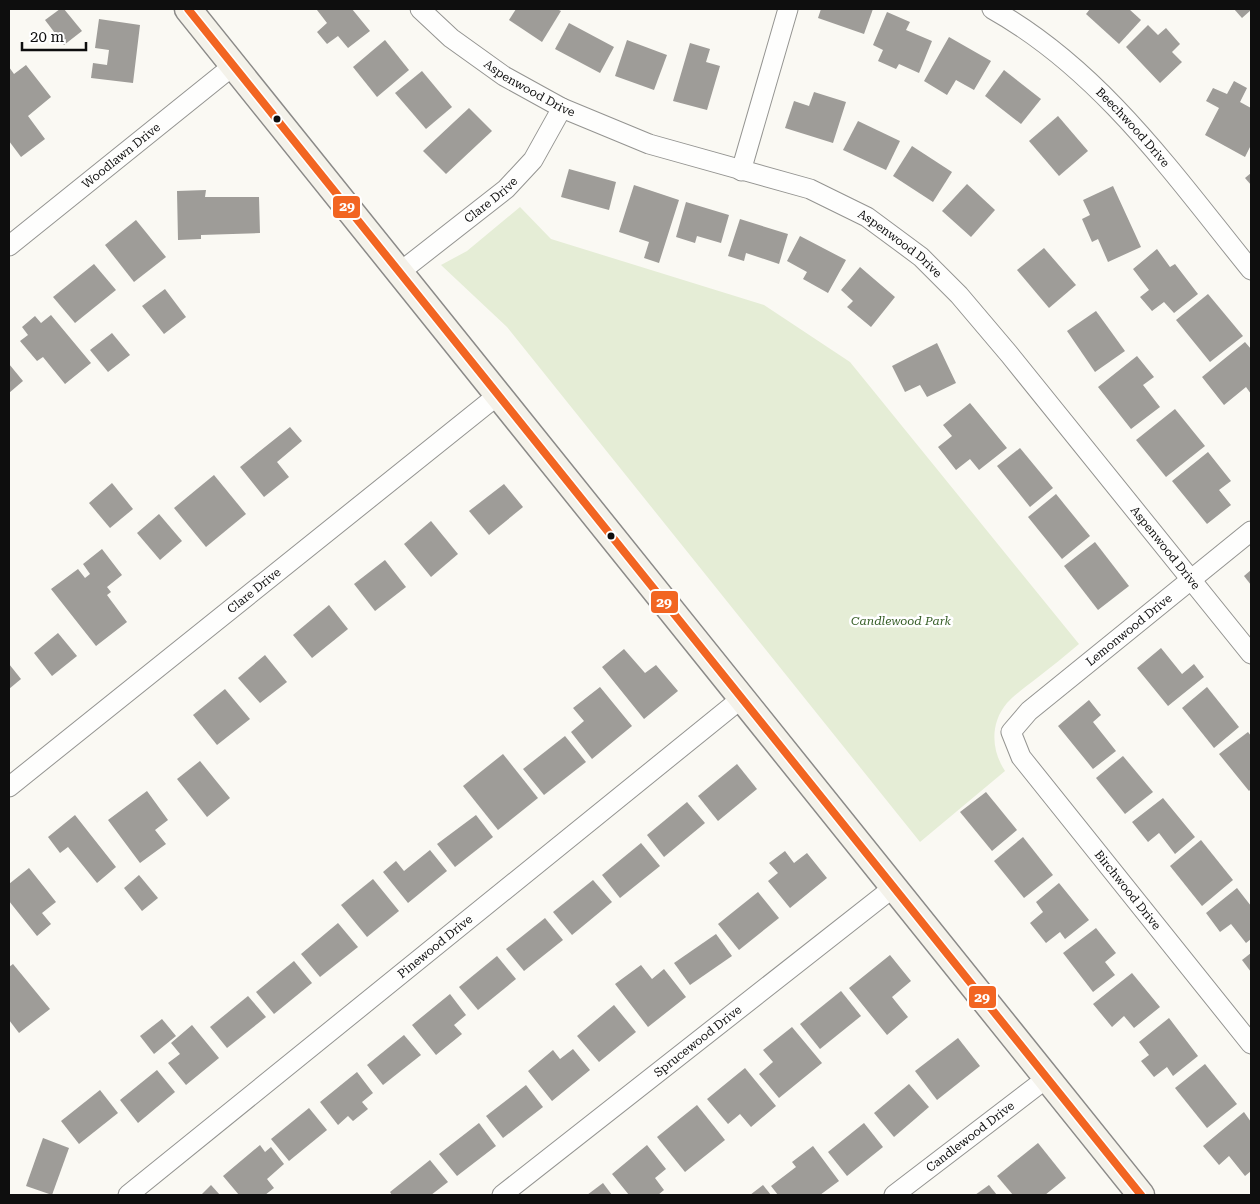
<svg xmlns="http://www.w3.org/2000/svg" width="1260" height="1204" viewBox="0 0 1260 1204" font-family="'Roboto Serif',serif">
	<rect width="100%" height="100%" fill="#faf9f3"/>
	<!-- green -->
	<path fill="#e5edd6" d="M520 207 551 239 764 305 850 362 1079 644C1065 656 1051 667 1037 678 1027 686 1015 694 1007 703 990 723 991 750 1005 771L920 842 507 327 441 265 467 251Z"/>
	<!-- building -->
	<g fill="#9e9c98">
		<polygon points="60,9 64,9 82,31 64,45 45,20"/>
		<polygon points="319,9 352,9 370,31 348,48 338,36 327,44 317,32 327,23 317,10"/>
		<polygon points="516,9 557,9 561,11 542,42 509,20"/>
		<polygon points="821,9 873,9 864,34 818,18"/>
		<polygon points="1090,9 1129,9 1141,20 1119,44 1086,14"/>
		<polygon points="1234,9 1251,9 1251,10 1242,18"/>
		<polygon points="887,12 910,22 906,30 932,41 919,73 899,64 896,69 878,61 883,50 873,45"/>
		<polygon points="99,19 140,25 133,83 91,78 93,63 107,65 109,50 95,48"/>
		<polygon points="569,23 614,47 600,73 555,49"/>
		<polygon points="1148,25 1158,35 1166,28 1180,44 1172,52 1182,62 1160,83 1126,47"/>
		<polygon points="949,37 991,61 974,90 956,80 947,95 924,81"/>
		<polygon points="385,40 409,70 377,97 353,67"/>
		<polygon points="627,40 667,55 654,90 615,76"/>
		<polygon points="690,43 710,49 706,62 720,66 707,110 673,101"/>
		<polygon points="26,65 51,97 28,116 45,139 21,157 9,141 9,67 14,74"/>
		<polygon points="1004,70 1041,99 1021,124 985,96"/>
		<polygon points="422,71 452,107 426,129 395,93"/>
		<polygon points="1234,81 1247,88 1240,102 1251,108 1251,145 1245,157 1205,135 1219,108 1206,101 1213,88 1227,94"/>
		<polygon points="814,92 846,102 833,143 785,128 794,101 809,106"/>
		<polygon points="469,108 492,131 446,174 423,151"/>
		<polygon points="1058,116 1088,151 1059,176 1029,141"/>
		<polygon points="858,121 900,141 886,170 843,150"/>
		<polygon points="912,146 952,172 933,202 893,176"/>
		<polygon points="569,169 616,182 609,210 561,197"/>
		<polygon points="1251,173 1251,185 1245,178"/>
		<polygon points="967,184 995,210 971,237 942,211"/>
		<polygon points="634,185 679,200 659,263 644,258 649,242 619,232"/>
		<polygon points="1113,186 1141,247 1108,262 1098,239 1092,242 1082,219 1090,215 1083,200"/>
		<polygon points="206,190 205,197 259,197 260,233 201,235 201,239 178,240 177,191"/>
		<polygon points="686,202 729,215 721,243 697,236 695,243 676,237"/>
		<polygon points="740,219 788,234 779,264 746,253 744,261 728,256"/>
		<polygon points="136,220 166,257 134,282 105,245"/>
		<polygon points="800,236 846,260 828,293 803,279 807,272 787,261"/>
		<polygon points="1044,248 1076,285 1049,308 1017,270"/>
		<polygon points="1157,249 1170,267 1175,264 1198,294 1174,313 1164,302 1152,311 1140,297 1149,290 1133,269"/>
		<polygon points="94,264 116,290 75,323 53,297"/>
		<polygon points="860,267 895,297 871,327 847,307 853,301 841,290"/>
		<polygon points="165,289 186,317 164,334 142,306"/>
		<polygon points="1208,294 1243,336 1210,362 1176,320"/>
		<polygon points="1096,311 1125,351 1095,372 1067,331"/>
		<polygon points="51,315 91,363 65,384 43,357 37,361 20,341 28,335 22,327 35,316 41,323"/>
		<polygon points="112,333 130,355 108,372 90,350"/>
		<polygon points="1245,342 1251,349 1251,394 1246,387 1224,405 1202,377"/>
		<polygon points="937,343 956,383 927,397 920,385 905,392 892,366"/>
		<polygon points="1137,356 1154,377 1143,385 1160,407 1131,429 1098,387"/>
		<polygon points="9,364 23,381 9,393"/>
		<polygon points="970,403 1007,448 979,470 970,459 956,470 938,447 952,436 943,425"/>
		<polygon points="1175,409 1205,446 1166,477 1136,440"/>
		<polygon points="290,427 302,441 277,462 289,477 264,497 240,467"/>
		<polygon points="1020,448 1053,488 1030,507 997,466"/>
		<polygon points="1208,452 1231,481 1219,490 1231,505 1207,524 1172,481"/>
		<polygon points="214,475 246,514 206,547 174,508"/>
		<polygon points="112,483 133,509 110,528 89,503"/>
		<polygon points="504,484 523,507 489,535 469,511"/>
		<polygon points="1056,494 1090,536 1062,559 1028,517"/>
		<polygon points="159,514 182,541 160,560 137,533"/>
		<polygon points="431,521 458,554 431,577 404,544"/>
		<polygon points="1095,542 1129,586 1098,610 1064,566"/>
		<polygon points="102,549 122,575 107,587 111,592 107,595 127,622 96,646 51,589 78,569 85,578 90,574 83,564"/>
		<polygon points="385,560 406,587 375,611 354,584"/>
		<polygon points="1251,570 1251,585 1244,576"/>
		<polygon points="329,605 348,629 312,658 293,635"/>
		<polygon points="58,633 77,656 52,676 34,653"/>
		<polygon points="1161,648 1182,674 1194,664 1204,677 1168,706 1137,668"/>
		<polygon points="624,649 645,673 656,665 678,691 644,719 602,667"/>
		<polygon points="265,655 287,682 260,703 238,678"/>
		<polygon points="9,664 21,679 9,689"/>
		<polygon points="600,687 632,726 592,759 571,732 584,721 573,708"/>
		<polygon points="1207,687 1239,727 1214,748 1182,708"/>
		<polygon points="225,689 250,719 217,745 193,715"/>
		<polygon points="1089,700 1101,715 1093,722 1116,751 1093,769 1058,726"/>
		<polygon points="1248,732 1251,736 1251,789 1249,791 1219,754"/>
		<polygon points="565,736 586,762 544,795 523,769"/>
		<polygon points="503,754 538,798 498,830 463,786"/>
		<polygon points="1123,756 1153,792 1125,814 1096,778"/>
		<polygon points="200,761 230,798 207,817 177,779"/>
		<polygon points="737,764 757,789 718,821 698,796"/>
		<polygon points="147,791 168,820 155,830 166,844 140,863 108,820"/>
		<polygon points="986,792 1017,830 992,851 960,812"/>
		<polygon points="1163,798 1195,837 1175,854 1159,833 1148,842 1132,822"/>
		<polygon points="687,802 705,823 664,857 647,835"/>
		<polygon points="75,815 116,867 97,883 68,847 60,853 48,837"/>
		<polygon points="476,815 493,837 455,867 437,844"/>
		<polygon points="1023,837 1053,875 1024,898 994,861"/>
		<polygon points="1201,840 1233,880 1202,906 1170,866"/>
		<polygon points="641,843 660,866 620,898 602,875"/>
		<polygon points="430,850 447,871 408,903 383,872 396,861 404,871"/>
		<polygon points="785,851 794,863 807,853 827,878 790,908 768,881 778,873 769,863"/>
		<polygon points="29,868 56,902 42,913 51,924 37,936 9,901 9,884"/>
		<polygon points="139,875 158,898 142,911 124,888"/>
		<polygon points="373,879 399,911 367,937 341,905"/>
		<polygon points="593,880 612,902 572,935 553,912"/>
		<polygon points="1059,883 1089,920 1065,939 1060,932 1046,943 1030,923 1043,912 1036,902"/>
		<polygon points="1237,888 1251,906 1251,939 1246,943 1231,924 1220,932 1206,913"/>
		<polygon points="758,892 779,918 739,950 718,924"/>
		<polygon points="545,918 563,940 524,971 506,949"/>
		<polygon points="338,923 358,947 320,977 301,954"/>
		<polygon points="1096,928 1116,953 1105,962 1115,975 1093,992 1063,953"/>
		<polygon points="716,934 732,956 690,985 674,963"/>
		<polygon points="1251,953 1251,972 1242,960"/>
		<polygon points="890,955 911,981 892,997 908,1017 887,1035 849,988"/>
		<polygon points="497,956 516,979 478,1010 459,987"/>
		<polygon points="294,961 312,983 274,1014 256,992"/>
		<polygon points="13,964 50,1009 19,1033 9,1020 9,967"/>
		<polygon points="641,965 652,979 664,969 686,997 648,1027 615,984"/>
		<polygon points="1132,973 1160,1007 1134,1028 1124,1016 1112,1027 1093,1004"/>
		<polygon points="841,991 861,1016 820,1049 800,1024"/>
		<polygon points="450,994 466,1015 454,1025 462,1034 436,1055 412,1025"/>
		<polygon points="248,996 266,1017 227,1048 210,1027"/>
		<polygon points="614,1005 636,1032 599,1062 577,1036"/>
		<polygon points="1169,1018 1198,1056 1173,1076 1167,1067 1154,1077 1141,1061 1149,1055 1139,1042"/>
		<polygon points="162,1019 176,1036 154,1054 140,1036"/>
		<polygon points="192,1025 219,1058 186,1085 168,1063 180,1054 171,1043"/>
		<polygon points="792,1027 822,1063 779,1098 759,1074 773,1062 763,1050"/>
		<polygon points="404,1035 421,1055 383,1085 367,1065"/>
		<polygon points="958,1038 980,1066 937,1100 915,1071"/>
		<polygon points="573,1049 590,1070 552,1101 528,1071 553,1050 560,1059"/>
		<polygon points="1205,1064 1237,1104 1207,1128 1175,1088"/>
		<polygon points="745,1068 776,1106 751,1127 740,1114 728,1124 707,1099"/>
		<polygon points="157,1070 175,1092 138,1123 120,1100"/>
		<polygon points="357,1072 373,1093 362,1102 368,1109 353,1121 348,1116 338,1125 320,1102"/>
		<polygon points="909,1084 929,1107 894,1137 874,1113"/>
		<polygon points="526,1085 543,1107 503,1138 486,1116"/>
		<polygon points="100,1090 118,1113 79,1144 61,1121"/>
		<polygon points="697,1105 725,1140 685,1172 657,1137"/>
		<polygon points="309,1108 327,1130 289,1161 271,1139"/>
		<polygon points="1244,1112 1251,1122 1251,1171 1245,1176 1229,1156 1219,1165 1203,1146"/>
		<polygon points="479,1123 496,1146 457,1176 439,1154"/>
		<polygon points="864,1123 883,1147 847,1176 828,1152"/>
		<polygon points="43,1138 69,1148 52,1195 26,1186"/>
		<polygon points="1038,1143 1066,1178 1045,1195 1013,1195 997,1176"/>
		<polygon points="260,1145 265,1152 271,1147 284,1164 267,1179 274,1188 265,1195 239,1195 223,1176"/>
		<polygon points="647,1145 666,1169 655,1178 664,1190 658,1195 629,1195 612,1174"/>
		<polygon points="813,1146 839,1181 820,1195 778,1195 771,1186 796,1167 792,1162"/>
		<polygon points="430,1160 448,1182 431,1195 392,1195 390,1192"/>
		<polygon points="603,1183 612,1195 587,1195"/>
		<polygon points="211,1185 220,1195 201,1195"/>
		<polygon points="763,1185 771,1195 750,1195"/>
		<polygon points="989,1185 997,1195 975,1195"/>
	</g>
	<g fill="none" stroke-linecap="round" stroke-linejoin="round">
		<!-- street casing -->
		<g stroke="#949491" stroke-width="21">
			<g id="street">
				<path id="s1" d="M420 9 451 38 504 76 562 108 649 144 810 189 867 217 921 257 959 295 1009 354 1251 654"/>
				<path id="s2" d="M992 9C1101 70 1174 175 1251 270"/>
				<polyline points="741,171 788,9"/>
				<path id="s3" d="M9 246 234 65"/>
				<path id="s4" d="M400 272 506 189 533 160 562 108"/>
				<path id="s5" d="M1251 531 1029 711 1011 732 1021 757 1251 1044"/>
				<path id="s6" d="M9 787 498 395"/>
				<path id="s7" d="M128 1195 742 698"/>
				<path id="s8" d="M502 1195 894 887"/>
				<path id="s9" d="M894 1195 1047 1078"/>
			</g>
		</g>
		<!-- secondary casing -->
		<g stroke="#8b8a88" stroke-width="29">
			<polyline id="secondary" points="188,9 1141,1195"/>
		</g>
		<!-- street -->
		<use href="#street" stroke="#fefefd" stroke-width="19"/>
		<!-- secondary -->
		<use href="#secondary" stroke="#f4f2ea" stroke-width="26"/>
		<!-- bus-1 casing -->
		<g stroke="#fff" stroke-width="11">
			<polyline id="bus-1" points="188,9 1141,1195"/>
		</g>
		<!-- bus-1 -->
		<use href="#bus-1" stroke="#f26522" stroke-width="8"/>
	</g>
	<!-- markers -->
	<g fill="#0e0e0e" stroke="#fff" stroke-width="2">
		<circle cx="277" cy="119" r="4.5"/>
		<circle cx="611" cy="536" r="4.5"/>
	</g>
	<g text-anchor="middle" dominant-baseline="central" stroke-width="5" stroke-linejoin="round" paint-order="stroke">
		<!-- street labels -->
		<g font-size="12" fill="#0e0e0e" stroke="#fff">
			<text stroke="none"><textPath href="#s1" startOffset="136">Aspenwood Drive</textPath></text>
			<text stroke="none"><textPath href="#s2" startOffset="185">Beechwood Drive</textPath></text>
			<text stroke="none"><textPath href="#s3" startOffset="144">Woodlawn Drive</textPath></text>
			<text stroke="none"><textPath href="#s4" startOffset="116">Clare Drive</textPath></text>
			<text stroke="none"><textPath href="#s1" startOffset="541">Aspenwood Drive</textPath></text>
			<text stroke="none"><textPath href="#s1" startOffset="946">Aspenwood Drive</textPath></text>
			<text stroke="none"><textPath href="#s6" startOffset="314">Clare Drive</textPath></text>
			<text transform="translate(1129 630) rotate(-39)">Lemonwood Drive</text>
			<text stroke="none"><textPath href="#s5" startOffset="511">Birchwood Drive</textPath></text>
			<text stroke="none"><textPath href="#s7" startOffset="395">Pinewood Drive</textPath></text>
			<text stroke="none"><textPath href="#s8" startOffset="249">Sprucewood Drive</textPath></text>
			<text stroke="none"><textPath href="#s9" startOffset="96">Candlewood Drive</textPath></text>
		</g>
		<!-- park labels -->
		<g font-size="12" font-style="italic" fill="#355d26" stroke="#fff">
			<text x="901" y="621">Candlewood Park</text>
		</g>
	</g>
	<g stroke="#fff" stroke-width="2">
		<rect x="332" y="195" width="29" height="24" rx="5" fill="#f26522"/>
		<rect x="650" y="590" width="29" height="24" rx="5" fill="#f26522"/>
		<rect x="968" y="985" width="29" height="24" rx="5" fill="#f26522"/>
	</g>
	<g font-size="14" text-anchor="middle" font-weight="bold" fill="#fff">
		<text x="347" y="211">29</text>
		<text x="664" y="607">29</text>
		<text x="982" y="1002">29</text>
	</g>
	<!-- border -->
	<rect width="1260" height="1204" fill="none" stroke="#0e0e0e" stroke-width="20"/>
	<!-- scale -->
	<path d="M22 42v8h64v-8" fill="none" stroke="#0e0e0e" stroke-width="2.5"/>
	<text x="30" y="42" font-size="15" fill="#0e0e0e" stroke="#ffffff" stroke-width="4" paint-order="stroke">20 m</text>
</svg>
